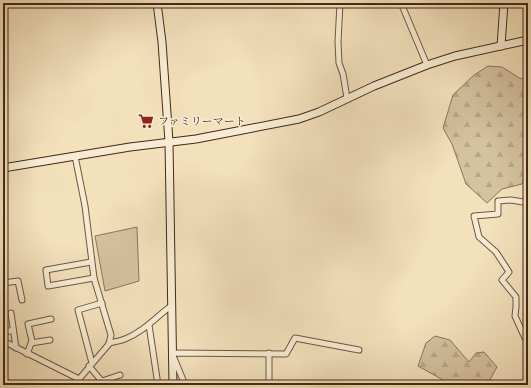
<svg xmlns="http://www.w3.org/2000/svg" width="531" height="388" viewBox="0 0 531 388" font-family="'IM FELL French Canon','Noto Serif JP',serif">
	<defs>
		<pattern id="forest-firs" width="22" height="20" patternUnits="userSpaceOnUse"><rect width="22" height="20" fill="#d5c2a0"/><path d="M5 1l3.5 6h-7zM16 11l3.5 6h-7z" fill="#b8a789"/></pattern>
	</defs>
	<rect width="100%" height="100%" fill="#f3e1bc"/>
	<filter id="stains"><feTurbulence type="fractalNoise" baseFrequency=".005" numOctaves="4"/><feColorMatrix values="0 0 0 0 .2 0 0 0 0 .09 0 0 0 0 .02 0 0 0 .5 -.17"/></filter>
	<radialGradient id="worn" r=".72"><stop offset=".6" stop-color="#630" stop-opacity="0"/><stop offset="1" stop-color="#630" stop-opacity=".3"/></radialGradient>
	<!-- green -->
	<polygon fill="#d5c2a0" stroke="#8d755c" points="137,227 139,281 105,291 95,236"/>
	<!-- forest -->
	<g fill="url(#forest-firs)" stroke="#8d755c">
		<polygon points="488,66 502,67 521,79 528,75 528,164 522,184 502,189 487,203 466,184 452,144 443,128 453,95 474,75"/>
		<polygon points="435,336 450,340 469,362 476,353 484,352 497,367 487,385 452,385 418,366 426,343"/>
	</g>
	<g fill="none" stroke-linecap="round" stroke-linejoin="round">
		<!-- street casing -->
		<g stroke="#705640" stroke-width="7">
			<g id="street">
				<polyline points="340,3 338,42 339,63 343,74 347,98"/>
				<polyline points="401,3 427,65"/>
				<polyline points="528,199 523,202 511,200 498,201 498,214 474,216 479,237 496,252 509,272 502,280 516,297 516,307 515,316 525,338 528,341"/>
				<polyline points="91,262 46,270 48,286 94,278"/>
				<polyline points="3,283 18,281 22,300"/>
				<polyline points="11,313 16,348"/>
				<polyline points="149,325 158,385"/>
				<polyline points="3,333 13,330"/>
				<polyline points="3,341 79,379"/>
				<polyline points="31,343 50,340"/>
				<path d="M109 343C114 342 120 341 125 339 143 332 156 317 171 306"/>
				<polyline points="269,353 269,385"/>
				<polyline points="27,354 32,341 28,324 51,319"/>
				<polyline points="92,363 78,310 102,303"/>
				<polyline points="89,366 105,385"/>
				<polyline points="3,380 12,385"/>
				<polyline points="102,381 120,375"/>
				<polyline points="74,385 109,344 111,335 94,278 85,206 75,156"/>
				<polyline points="185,385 172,353 286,354 295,338 359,350"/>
			</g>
		</g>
		<!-- secondary casing -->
		<g stroke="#452817" stroke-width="9">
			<g id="secondary">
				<polyline points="157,3 162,42 169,142 173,385"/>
				<polyline points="501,46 504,3"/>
				<polyline points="3,168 130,147 196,139 299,119 319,112 374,86 427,65 455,56 528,40"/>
			</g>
		</g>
		<!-- street -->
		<use href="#street" stroke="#f7ecd3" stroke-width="5"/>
		<!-- secondary -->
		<use href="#secondary" stroke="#f7ecd3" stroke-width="7"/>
	</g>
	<!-- icons -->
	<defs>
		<g id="supermarket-bare" transform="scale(1.2)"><path d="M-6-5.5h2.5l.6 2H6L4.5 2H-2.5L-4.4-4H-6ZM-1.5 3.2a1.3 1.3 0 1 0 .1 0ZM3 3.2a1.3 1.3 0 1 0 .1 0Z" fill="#8f2418" stroke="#f7ecd3" stroke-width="2.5" paint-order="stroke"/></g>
	</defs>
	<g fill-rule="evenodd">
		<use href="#supermarket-bare" x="146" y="121"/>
	</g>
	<g text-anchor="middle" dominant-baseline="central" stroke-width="3" stroke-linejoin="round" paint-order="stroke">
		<!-- poi labels -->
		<g font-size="11" fill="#452817" stroke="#f7ecd3" text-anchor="start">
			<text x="158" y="121">ファミリーマート</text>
		</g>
	</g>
	<!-- margin -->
	<rect width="531" height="388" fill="none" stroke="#f3e1bc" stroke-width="16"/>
	<rect x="4" y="4" width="523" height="380" fill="none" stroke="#452817" stroke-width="2"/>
	<rect x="8" y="8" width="515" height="372" fill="none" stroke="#452817"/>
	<rect width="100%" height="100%" filter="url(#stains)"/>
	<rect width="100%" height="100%" fill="url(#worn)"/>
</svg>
